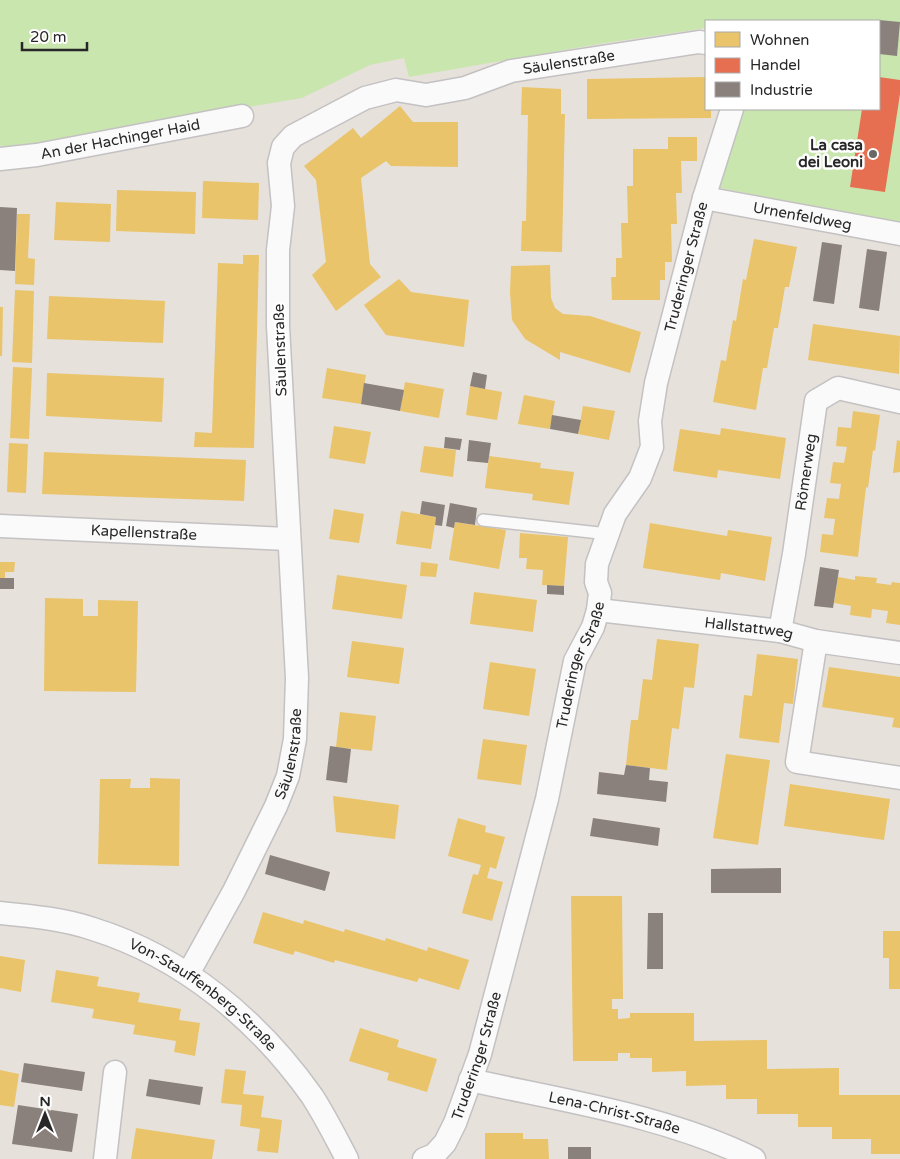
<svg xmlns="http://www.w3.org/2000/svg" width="900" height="1159" viewBox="0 0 900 1159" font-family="'Varela Round',sans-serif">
	<rect width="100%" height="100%" fill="#e7e1db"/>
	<!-- green -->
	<polygon fill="#cae6af" points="0,0 900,0 900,223 720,188 743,109 879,109 879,21 706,21 706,28 599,44 409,77 404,58 370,65 302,98 4,148 0,145"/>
	<!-- homes -->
	<g fill="#e9c46a">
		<polygon points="706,77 706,109 711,109 711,118 587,119 587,79"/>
		<polygon points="522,87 561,89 561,114 565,114 562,252 521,251 522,221 526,221 528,115 521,115"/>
		<polygon points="400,106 413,122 458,122 458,167 391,166 386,161 361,178 370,264 381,277 336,311 312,275 326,262 316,180 304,166 353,128 361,138"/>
		<polygon points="668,137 697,137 697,161 681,161 682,193 676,193 677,224 671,224 672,262 665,262 665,280 660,280 660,300 612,300 611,277 616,277 616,258 622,258 621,223 628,223 627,186 633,186 633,149 668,149"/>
		<polygon points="203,181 259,183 258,220 202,218"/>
		<polygon points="117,190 196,192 195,234 116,231"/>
		<polygon points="56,202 111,204 110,242 54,240"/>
		<polygon points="17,214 30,214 28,258 35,259 34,285 15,284"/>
		<polygon points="754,239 797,247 789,287 785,287 778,328 774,328 767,368 763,368 756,410 713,402 721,360 726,361 733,320 736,321 743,279 746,280"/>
		<polygon points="243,255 259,255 254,448 194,447 195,432 212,433 218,263 243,264"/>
		<polygon points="550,265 551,298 555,308 563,314 590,316 641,332 630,373 560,352 560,360 525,339 512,320 510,292 511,266"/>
		<polygon points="399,279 411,292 469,300 464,347 386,335 364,305"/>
		<polygon points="15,290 34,291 32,363 12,362"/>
		<polygon points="49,296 165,301 163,343 47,339"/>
		<polygon points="0,307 3,307 2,356 0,356"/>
		<polygon points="813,324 900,336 899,374 808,360"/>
		<polygon points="13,367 32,368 29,439 10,438"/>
		<polygon points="327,368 366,375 361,404 322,398"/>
		<polygon points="47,373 164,378 162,422 46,416"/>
		<polygon points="405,382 444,389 439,418 400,411"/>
		<polygon points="470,386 502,392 497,420 466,415"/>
		<polygon points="524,395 555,401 550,429 518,424"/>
		<polygon points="583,406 615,411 609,440 578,434"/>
		<polygon points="853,411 880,415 875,451 873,450 868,488 866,487 858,557 820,552 822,534 833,535 835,519 824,518 827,498 839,499 841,484 830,483 833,462 844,463 847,447 836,446 838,427 851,428"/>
		<polygon points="334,426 371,432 365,464 329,458"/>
		<polygon points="721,428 786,438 780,479 718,470 717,478 673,471 680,429 720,435"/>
		<polygon points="897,440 900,441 900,472 893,473"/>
		<polygon points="9,443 28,444 26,493 7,492"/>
		<polygon points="424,446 456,450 453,477 420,472"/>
		<polygon points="44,452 246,460 244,501 42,494"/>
		<polygon points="489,456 541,463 540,468 574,472 569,505 532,500 533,494 485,488"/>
		<polygon points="334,509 364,514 359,543 329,539"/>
		<polygon points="401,511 436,517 431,549 396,544"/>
		<polygon points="455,522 506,530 499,569 449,560"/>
		<polygon points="650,523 727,536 728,530 772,537 765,581 721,573 720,580 643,568"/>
		<polygon points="520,533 568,537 564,586 542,585 543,570 526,569 527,558 519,558"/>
		<polygon points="0,562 15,562 14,572 5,572 5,578 0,578"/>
		<polygon points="421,562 438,564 436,577 420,576"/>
		<polygon points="337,575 407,585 402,619 332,609"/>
		<polygon points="855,576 877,578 876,583 891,585 892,582 900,583 900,625 886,623 888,611 872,609 871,618 850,615 851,606 834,603 838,577 855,580"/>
		<polygon points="474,592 537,600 533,632 470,624"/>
		<polygon points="45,598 83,599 83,616 98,616 98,600 138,601 136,692 44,691"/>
		<polygon points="657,639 699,644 694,688 684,687 679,729 672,728 667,770 626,765 631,720 638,720 643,679 652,680"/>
		<polygon points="352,641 404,648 399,684 347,677"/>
		<polygon points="757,654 798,659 793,704 784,703 779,743 739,738 744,695 752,696"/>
		<polygon points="490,662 536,669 529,716 483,709"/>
		<polygon points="829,667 900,677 900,728 892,727 894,718 822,707"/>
		<polygon points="340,712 376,716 372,751 336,747"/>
		<polygon points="483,739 527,745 521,785 477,779"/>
		<polygon points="726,754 770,760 758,845 713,838"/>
		<polygon points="150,778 180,779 179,866 98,864 100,779 131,779 130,788 150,788"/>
		<polygon points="790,784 890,799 884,840 784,826"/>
		<polygon points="333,796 399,805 395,839 336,832"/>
		<polygon points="458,818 486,826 485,832 505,837 496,869 490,867 487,878 503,882 492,921 462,913 473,874 478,875 481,865 448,856"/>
		<polygon points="571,896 622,896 623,999 612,999 612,1009 618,1009 618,1019 630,1018 630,1013 694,1013 694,1041 767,1040 767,1069 839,1068 839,1095 900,1095 900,1154 871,1154 871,1139 832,1139 832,1127 798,1127 798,1114 757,1114 757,1099 726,1099 726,1085 686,1086 686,1071 652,1072 652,1058 630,1058 630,1053 618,1053 618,1061 573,1061"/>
		<polygon points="263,912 303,924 304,920 344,932 345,929 385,941 386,938 427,951 428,947 469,960 459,990 419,978 417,982 335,960 334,963 295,951 293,955 253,943"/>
		<polygon points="883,931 900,931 900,989 889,989 889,958 883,958"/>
		<polygon points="0,956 25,960 21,992 0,988"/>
		<polygon points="56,970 99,977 97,986 140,993 138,1002 181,1009 179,1020 200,1023 195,1056 174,1052 176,1041 133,1034 135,1025 92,1018 94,1009 51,1002"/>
		<polygon points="360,1028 399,1040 397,1047 437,1059 427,1092 387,1080 389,1073 349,1061"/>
		<polygon points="225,1069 246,1071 243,1094 264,1096 261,1117 282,1120 278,1153 257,1151 260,1129 240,1126 242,1105 221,1103"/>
		<polygon points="0,1070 19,1074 14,1107 0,1105"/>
		<polygon points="136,1128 215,1140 212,1159 131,1159"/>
		<polygon points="485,1133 523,1133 523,1139 548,1139 549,1159 485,1159"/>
	</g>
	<!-- shops -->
	<polygon fill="#e76f51" points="879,77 900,80 900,94 885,192 850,187 862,109 879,109"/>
	<!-- industry -->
	<g fill="#8a817c">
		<polygon points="879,20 900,22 897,56 879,54"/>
		<polygon points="0,207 17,208 15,271 0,270"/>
		<polygon points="822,242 842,245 834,304 813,301"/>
		<polygon points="867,249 887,252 879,311 859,308"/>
		<polygon points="473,372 487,375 485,389 470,386"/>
		<polygon points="364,383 404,390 400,411 361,404"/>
		<polygon points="552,415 581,420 578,434 550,429"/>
		<polygon points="445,437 462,439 460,450 444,448"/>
		<polygon points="469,440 491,443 488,463 467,461"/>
		<polygon points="422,501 445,505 442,526 435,525 436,517 420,514"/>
		<polygon points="450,503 477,508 475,525 455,522 454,528 446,526"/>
		<polygon points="820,567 839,570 833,608 814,606"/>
		<rect x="0" y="578" width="14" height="11"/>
		<polygon points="547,585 564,586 564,595 547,594"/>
		<polygon points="330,746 351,749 347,783 326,780"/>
		<polygon points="626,765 650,768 649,780 668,782 666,802 597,794 599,772 624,775"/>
		<polygon points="593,818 660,828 658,846 590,836"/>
		<polygon points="270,855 330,872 325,891 265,874"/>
		<polygon points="781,868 781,893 711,893 711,869"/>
		<polygon points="648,913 663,913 663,969 647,969"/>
		<polygon points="24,1063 85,1072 82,1091 21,1082"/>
		<polygon points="149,1079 203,1087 200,1105 146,1096"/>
		<polygon points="18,1105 78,1114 72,1152 12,1144"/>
		<rect x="568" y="1147" width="23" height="12"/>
	</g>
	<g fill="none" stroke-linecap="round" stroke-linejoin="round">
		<!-- service casing -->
		<g stroke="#c3c1c2" stroke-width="14">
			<polyline id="service" points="483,520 608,534"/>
		</g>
		<!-- minor casing -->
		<g stroke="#c3c1c2" stroke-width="25">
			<g id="minor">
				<path id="s1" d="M0 159 37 155 242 116"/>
				<path id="s2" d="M704 198 900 234"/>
				<path id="s3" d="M0 526 288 539"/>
				<path id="s4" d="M598 610 780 631 816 641 900 653"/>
				<path id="s5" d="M780 631 794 554 816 401 838 388 900 402"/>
				<polyline points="816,641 797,762 900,778"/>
				<path id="s6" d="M0 913C31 916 63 919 93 929 183 957 258 1020 312 1096 325 1116 336 1138 347 1159"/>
				<path id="s7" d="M188 974 234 891 276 806 288 776 295 739 297 678 278 326V250L283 206 279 163 283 147 293 136 365 98 396 90 426 95 465 88 511 71 699 42 706 43"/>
				<path id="s8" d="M470 1080C564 1101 668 1116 754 1159"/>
				<polyline points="105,1159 115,1072"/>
				<path id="s9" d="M424 1159 434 1155 445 1143 455 1123 480 1054 547 799 575 661 593 627 598 610 600 593 596 582 597 564 615 514 640 478 652 447 650 421 656 383 704 198 732 109"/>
			</g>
		</g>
		<!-- service -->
		<use href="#service" stroke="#fbfafa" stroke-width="11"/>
		<!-- minor -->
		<use href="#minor" stroke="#fbfafa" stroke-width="22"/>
	</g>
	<!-- markers -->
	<circle fill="#6a6866" stroke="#fff" stroke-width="2" cx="873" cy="154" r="5"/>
	<g text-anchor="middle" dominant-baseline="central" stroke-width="5" stroke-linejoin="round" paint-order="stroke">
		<!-- street labels -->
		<g font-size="15" fill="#272727" stroke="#fff">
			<text stroke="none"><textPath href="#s7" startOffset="1159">Säulenstraße</textPath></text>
			<text stroke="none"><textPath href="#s1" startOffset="122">An der Hachinger Haid</textPath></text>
			<text stroke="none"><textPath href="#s2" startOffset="100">Urnenfeldweg</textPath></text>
			<text stroke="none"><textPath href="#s9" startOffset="945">Truderinger Straße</textPath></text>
			<text transform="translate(280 350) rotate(-92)">Säulenstraße</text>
			<text stroke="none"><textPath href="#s5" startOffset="161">Römerweg</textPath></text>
			<text stroke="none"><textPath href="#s3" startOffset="144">Kapellenstraße</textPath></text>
			<text stroke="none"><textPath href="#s4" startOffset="152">Hallstattweg</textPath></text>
			<text stroke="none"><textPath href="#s9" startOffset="525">Truderinger Straße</textPath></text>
			<text stroke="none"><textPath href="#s7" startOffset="244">Säulenstraße</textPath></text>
			<text stroke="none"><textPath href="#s6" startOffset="224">Von-Stauffenberg-Straße</textPath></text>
			<text stroke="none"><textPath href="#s9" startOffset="120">Truderinger Straße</textPath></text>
			<text stroke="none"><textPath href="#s8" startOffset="148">Lena-Christ-Straße</textPath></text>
		</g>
		<!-- poi labels -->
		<g font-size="15" font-weight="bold" fill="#272727" stroke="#fff" text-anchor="end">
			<text x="863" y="145">La casa<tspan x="863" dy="17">dei Leoni</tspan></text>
		</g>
	</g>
	<!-- legend -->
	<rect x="705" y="20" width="175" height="90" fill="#ffffff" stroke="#a9a9a9"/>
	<rect x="715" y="32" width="25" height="15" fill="#e9c46a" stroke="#a9a9a9"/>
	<text x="750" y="45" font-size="15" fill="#272727">Wohnen</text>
	<rect x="715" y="58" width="25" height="15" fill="#e76f51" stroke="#a9a9a9"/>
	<text x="750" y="70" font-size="15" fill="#272727">Handel</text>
	<rect x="715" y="82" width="25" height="15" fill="#8a817c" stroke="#a9a9a9"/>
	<text x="750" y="95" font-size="15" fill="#272727">Industrie</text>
	<!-- north arrow -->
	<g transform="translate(45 1114)" stroke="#ffffff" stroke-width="4" paint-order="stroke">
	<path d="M0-4L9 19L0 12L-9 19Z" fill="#272727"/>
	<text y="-8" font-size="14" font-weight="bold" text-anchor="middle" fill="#272727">N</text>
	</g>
	<!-- scale -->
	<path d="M22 42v8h65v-8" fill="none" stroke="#272727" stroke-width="2.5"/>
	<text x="30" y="42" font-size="15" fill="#272727" stroke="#ffffff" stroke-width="4" paint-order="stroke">20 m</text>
</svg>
